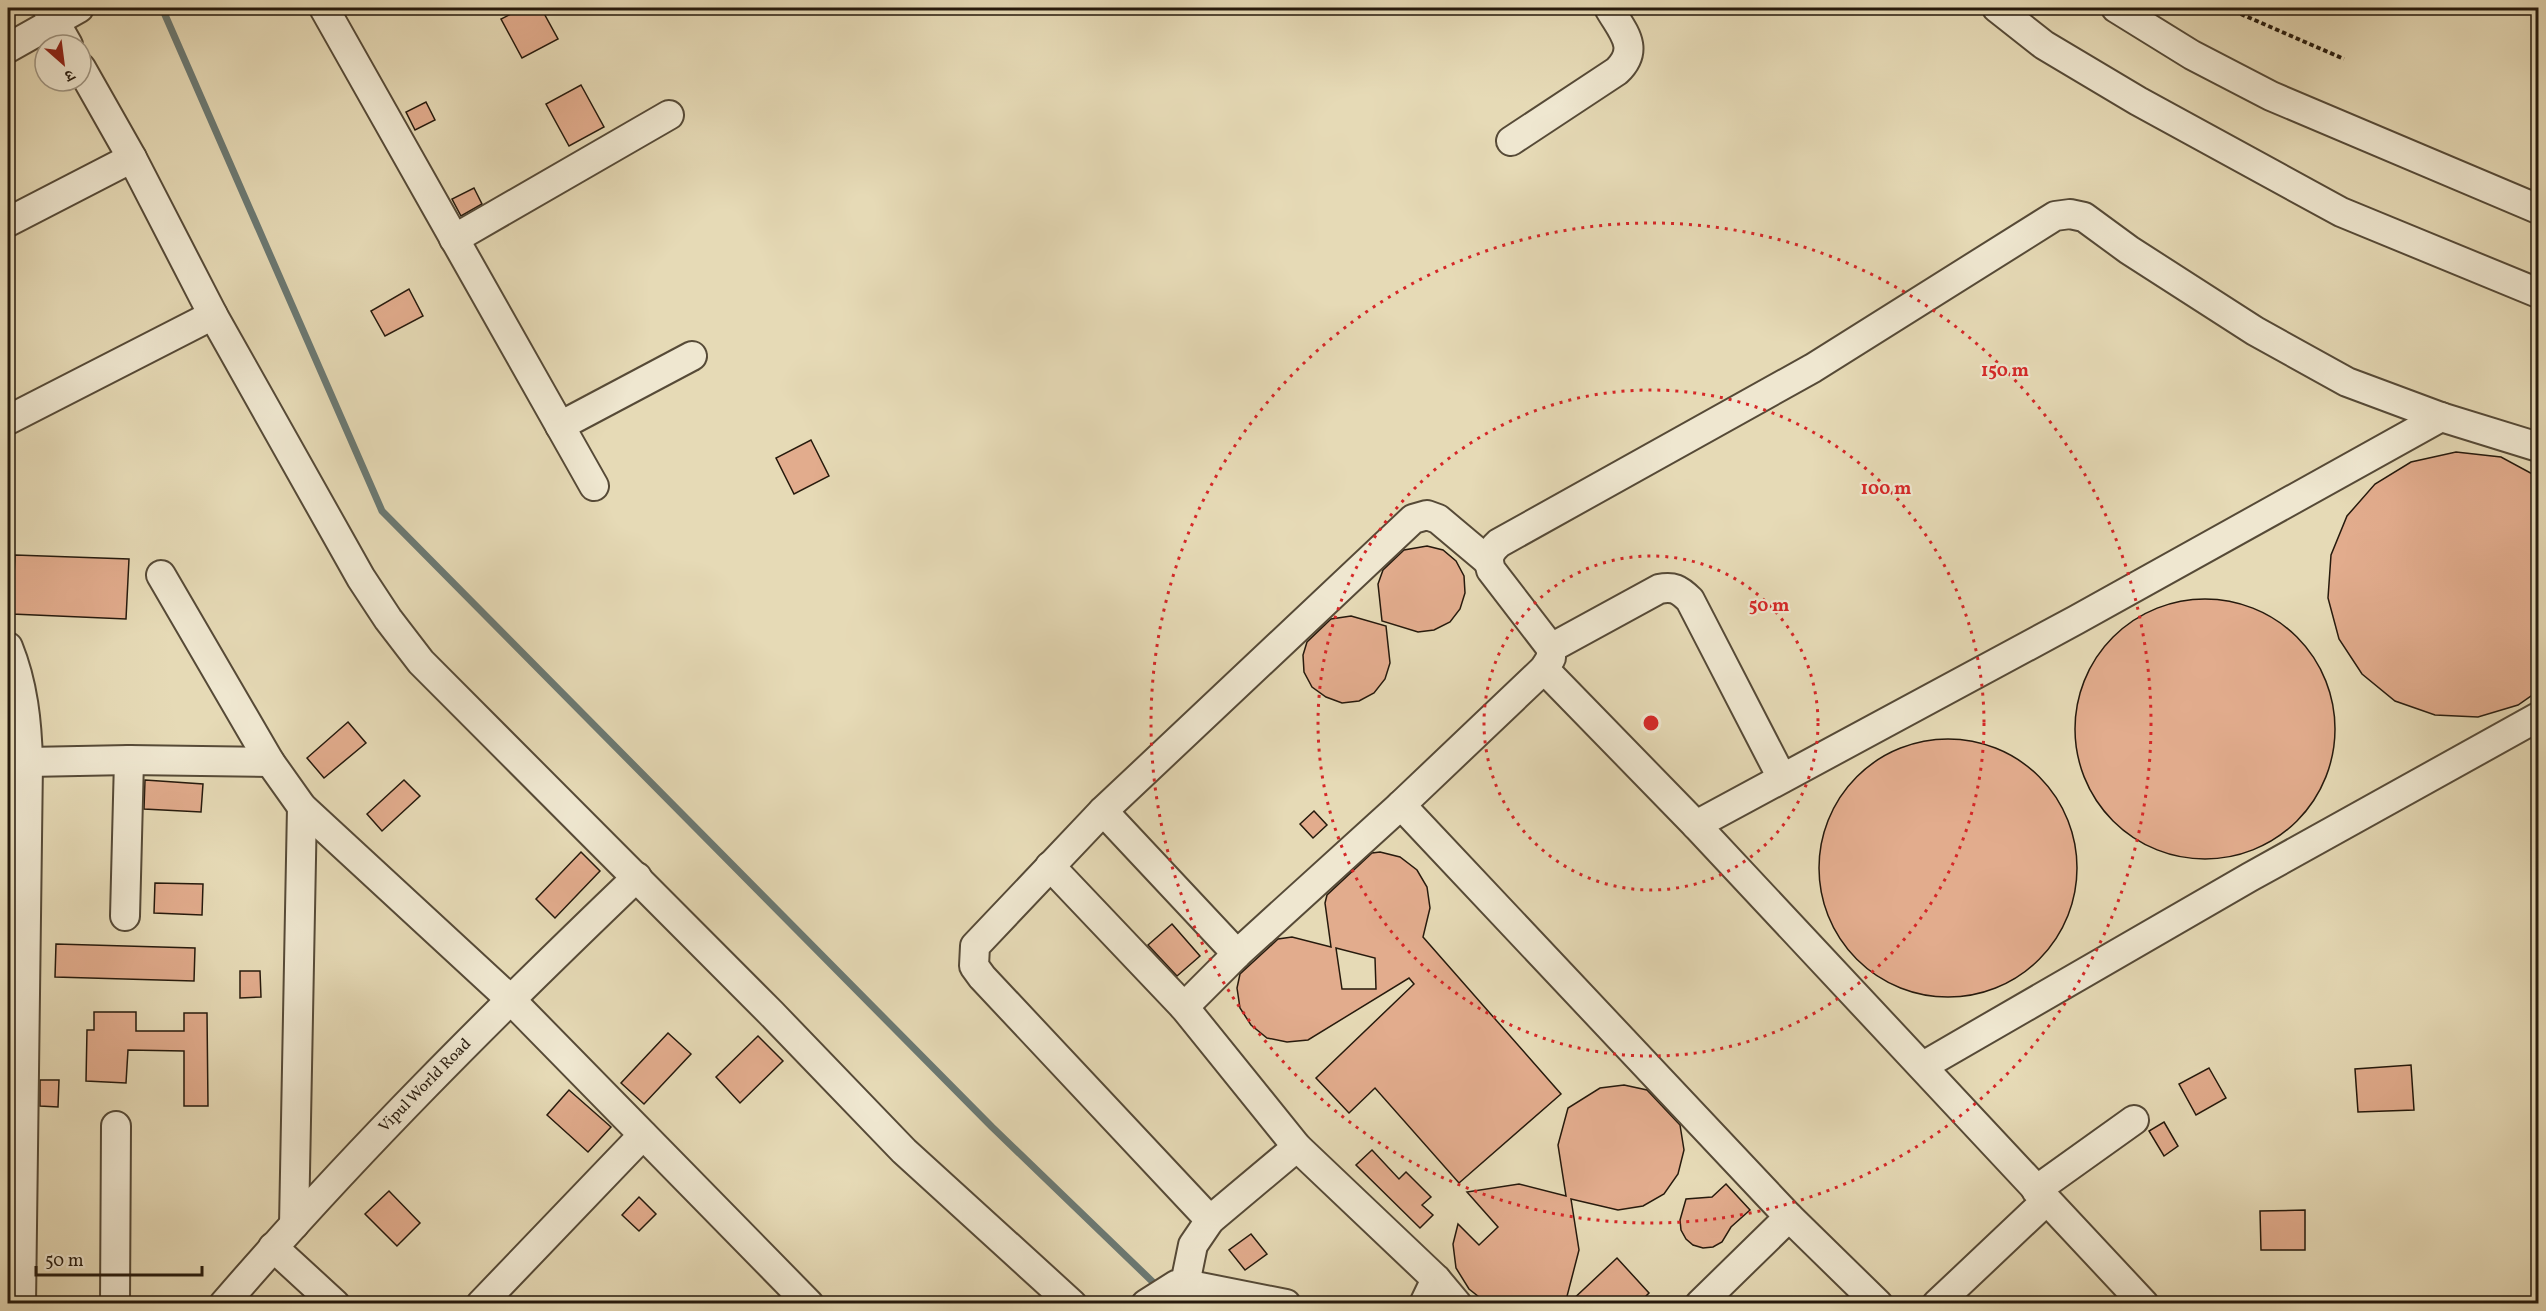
<svg xmlns="http://www.w3.org/2000/svg" width="2546" height="1311" viewBox="0 0 2546 1311" font-family="Vollkorn,'Noto Serif Devanagari',serif">
	<rect width="100%" height="100%" fill="#e6dab6"/>
	<filter id="stains"><feTurbulence type="fractalNoise" baseFrequency=".00333" numOctaves="4"/><feColorMatrix values="0 0 0 0 .2 0 0 0 0 .09 0 0 0 0 .02 0 0 0 .5 -.17"/></filter>
	<radialGradient id="worn" r=".72"><stop offset=".6" stop-color="#630" stop-opacity="0"/><stop offset="1" stop-color="#630" stop-opacity=".3"/></radialGradient>
	<g fill="none" stroke-linecap="round" stroke-linejoin="round">
		<!-- stream -->
		<polyline stroke="#6b7973" stroke-width="7" points="162,8 382,511 992,1127 1158,1287"/>
	</g>
	<!-- building -->
	<g fill="#e2ac8d" stroke="#261a0d" stroke-width="1.5" fill-rule="evenodd">
		<polygon points="523,8 541,8 558,39 522,58 501,19"/>
		<polygon points="581,85 604,127 569,146 546,104"/>
		<polygon points="426,102 435,120 415,130 406,112"/>
		<polygon points="474,188 482,204 461,216 452,199"/>
		<polygon points="409,289 423,316 385,336 371,311"/>
		<polygon points="811,440 829,476 794,494 776,458"/>
		<polygon points="2456,452 2501,457 2538,477 2538,691 2518,705 2478,717 2435,715 2395,701 2362,674 2339,639 2328,598 2331,555 2347,516 2375,484 2411,462"/>
		<polygon points="1427,546 1443,550 1456,561 1464,576 1465,593 1460,609 1450,622 1434,630 1418,632 1382,621 1378,584 1383,570 1404,550"/>
		<polygon points="15,555 129,559 126,619 12,614"/>
		<circle cx="2205" cy="729" r="130"/>
		<polygon points="1351,616 1386,626 1390,663 1385,679 1374,693 1359,701 1342,703 1326,697 1312,687 1304,672 1303,655 1307,642 1331,619"/>
		<polygon points="348,722 366,743 324,778 307,758"/>
		<circle cx="1948" cy="868" r="129"/>
		<polygon points="145,780 203,784 201,812 144,809"/>
		<polygon points="404,780 420,796 382,831 367,814"/>
		<polygon points="1314,811 1327,825 1313,838 1300,824"/>
		<polygon points="581,852 600,871 555,918 536,899"/>
		<path d="M1380 852 1400 857 1417 870 1427 887 1430 908 1423 937 1561 1094 1459 1183 1375 1088 1349 1113 1316 1078 1414 984 1409 978 1308 1040 1287 1042 1267 1038 1251 1025 1240 1008 1237 988 1240 974 1278 939 1292 937 1331 947 1325 903 1327 895 1372 853ZM1336 948 1375 958 1376 989H1342Z"/>
		<polygon points="155,883 203,884 202,915 154,913"/>
		<polygon points="1172,924 1200,956 1177,976 1148,945"/>
		<polygon points="56,944 195,948 194,981 55,977"/>
		<polygon points="240,971 260,971 261,997 240,998"/>
		<polygon points="94,1012 136,1012 136,1031 184,1031 184,1013 207,1013 208,1106 184,1106 184,1051 128,1050 126,1083 86,1081 87,1030 94,1030"/>
		<polygon points="668,1033 691,1054 644,1104 621,1083"/>
		<polygon points="758,1036 783,1061 740,1103 716,1077"/>
		<polygon points="2411,1065 2414,1110 2358,1112 2355,1069"/>
		<polygon points="2209,1068 2226,1098 2196,1115 2179,1084"/>
		<polygon points="40,1080 59,1080 58,1107 40,1106"/>
		<polygon points="1624,1085 1647,1090 1680,1125 1684,1150 1678,1174 1664,1194 1643,1206 1618,1210 1571,1199 1579,1250 1565,1304 1488,1304 1469,1289 1456,1268 1453,1244 1458,1224 1479,1245 1498,1227 1467,1192 1519,1184 1566,1196 1558,1145 1568,1108 1600,1088"/>
		<polygon points="569,1090 611,1127 588,1152 547,1115"/>
		<polygon points="2164,1122 2178,1146 2164,1156 2149,1131"/>
		<polygon points="1372,1150 1399,1179 1406,1172 1431,1197 1422,1205 1433,1215 1420,1228 1356,1165"/>
		<polygon points="1726,1184 1750,1210 1731,1227 1722,1242 1713,1247 1703,1248 1693,1245 1686,1239 1681,1230 1680,1220 1686,1199 1712,1197"/>
		<polygon points="389,1191 420,1223 397,1246 365,1214"/>
		<polygon points="639,1197 656,1214 639,1231 622,1215"/>
		<polygon points="2305,1210 2305,1250 2261,1250 2260,1211"/>
		<polygon points="1251,1234 1267,1254 1245,1270 1229,1250"/>
		<polygon points="1617,1258 1649,1293 1638,1304 1568,1304"/>
	</g>
	<g fill="none" stroke-linecap="round" stroke-linejoin="round">
		<!-- minor casing -->
		<g stroke="#564a37" stroke-width="32">
			<g id="minor">
				<polyline points="47,8 68,45"/>
				<polyline points="324,8 594,486"/>
				<polyline points="1997,8 2044,45 2138,101 2341,212 2538,293"/>
				<polyline points="2116,8 2192,55 2271,96 2538,209"/>
				<polyline points="8,48 79,8"/>
				<polyline points="81,68 132,158 213,315 361,578 388,619 421,662 771,1013 904,1151 1072,1304"/>
				<path d="M1511 141 1617 71C1641 48 1622 31 1609 8"/>
				<polyline points="8,222 132,158"/>
				<polyline points="454,239 669,115"/>
				<polyline points="8,420 213,315"/>
				<polyline points="560,426 692,356"/>
				<polyline points="161,575 270,762 302,807 510,999 809,1304"/>
				<path d="M8 647C23 684 27 722 28 762L21 1304"/>
				<path d="M1551 648 1659 589C1673 586 1679 589 1690 600L1782 778"/>
				<polyline points="1544,669 1696,825 2144,1304"/>
				<polyline points="28,762 129,760 270,762"/>
				<polyline points="1401,805 1789,1217 1700,1304"/>
				<polyline points="1103,811 1237,954"/>
				<polyline points="1696,825 2076,620 2441,417"/>
				<polyline points="1050,866 1184,1007 1297,1147 1436,1279 1457,1304"/>
				<polyline points="125,916 129,760"/>
				<path d="M1184 1007 1237 954 1401 805 1544 669 1551 658V648L1491 570C1487 558 1489 552 1499 543L1813 368 2055 216 2070 214 2084 217 2129 250 2255 331 2347 382 2441 417 2538 447"/>
				<polyline points="1923,1066 2250,877 2538,717"/>
				<polyline points="2036,1190 2134,1120"/>
				<polyline points="1789,1217 1878,1304"/>
				<polyline points="1210,1220 982,977 974,966 975,946 1103,811 1413,519 1427,515 1438,519 1488,561"/>
				<polyline points="294,1225 302,807"/>
				<polyline points="273,1247 335,1304"/>
				<polyline points="1185,1284 1193,1245 1210,1220 1297,1147"/>
				<polyline points="115,1304 116,1126"/>
				<path id="s1" d="M224 1304C353 1154 494 1014 637 877"/>
				<polyline points="481,1304 643,1135"/>
				<polyline points="1146,1304 1176,1285 1185,1284 1286,1304"/>
				<polyline points="1424,1304 1436,1279"/>
				<polyline points="1937,1304 2046,1201"/>
			</g>
		</g>
		<!-- path -->
		<polyline stroke="#261a0d" stroke-width="4" stroke-dasharray="4.5 3" stroke-linecap="butt" points="2227,8 2344,59"/>
		<!-- minor -->
		<use href="#minor" stroke="#efe7d0" stroke-width="28"/>
	</g>
	<!-- distance rings -->
	<g fill="none" stroke="#d62828" stroke-width="3" stroke-dasharray="3 6">
		<circle cx="1651" cy="723" r="167"/>
		<circle cx="1651" cy="723" r="333"/>
		<circle cx="1651" cy="723" r="500"/>
	</g>
	<g text-anchor="middle" dominant-baseline="central" stroke-width="4.5" stroke-linejoin="round" paint-order="stroke">
		<!-- street labels -->
		<g font-size="16" fill="#261a0d" stroke="#efe7d0">
			<text stroke="none"><textPath href="#s1" startOffset="297">Vipul World Road</textPath></text>
		</g>
	</g>
	<circle cx="1651" cy="723" r="9" fill="#d62828" stroke="#efe7d0" stroke-width="3"/>
	<g font-size="18" text-anchor="middle" font-weight="bold" fill="#d62828" stroke="#efe7d0" stroke-width="4.5" stroke-linejoin="round" paint-order="stroke">
		<text x="2005" y="376">150 m</text>
		<text x="1886" y="494">100 m</text>
		<text x="1769" y="611">50 m</text>
	</g>
	<!-- margin -->
	<rect width="2546" height="1311" fill="none" stroke="#e6dab6" stroke-width="30"/>
	<rect x="9" y="9" width="2528" height="1293" fill="none" stroke="#261a0d" stroke-width="3"/>
	<rect x="15" y="15" width="2516" height="1281" fill="none" stroke="#261a0d" stroke-width="1.5"/>
	<!-- north arrow -->
	<g transform="translate(63 63) rotate(152)"><circle r="28" fill="#efe7d0" stroke="#9f9582" stroke-width="1.5"/>
	<path d="M0-4.5L10 22L0 15L-10 22Z" fill="#8f2418"/>
	<text y="-9" font-size="16" font-weight="bold" text-anchor="middle" fill="#261a0d">उ</text>
	</g>
	<!-- scale -->
	<path d="M36 1266v9h166v-9" fill="none" stroke="#261a0d" stroke-width="3"/>
	<text x="45" y="1266" font-size="18" fill="#261a0d" stroke="#efe7d0" stroke-width="4.5" paint-order="stroke">50 m</text>
	<rect width="100%" height="100%" filter="url(#stains)"/>
	<rect width="100%" height="100%" fill="url(#worn)"/>
</svg>
